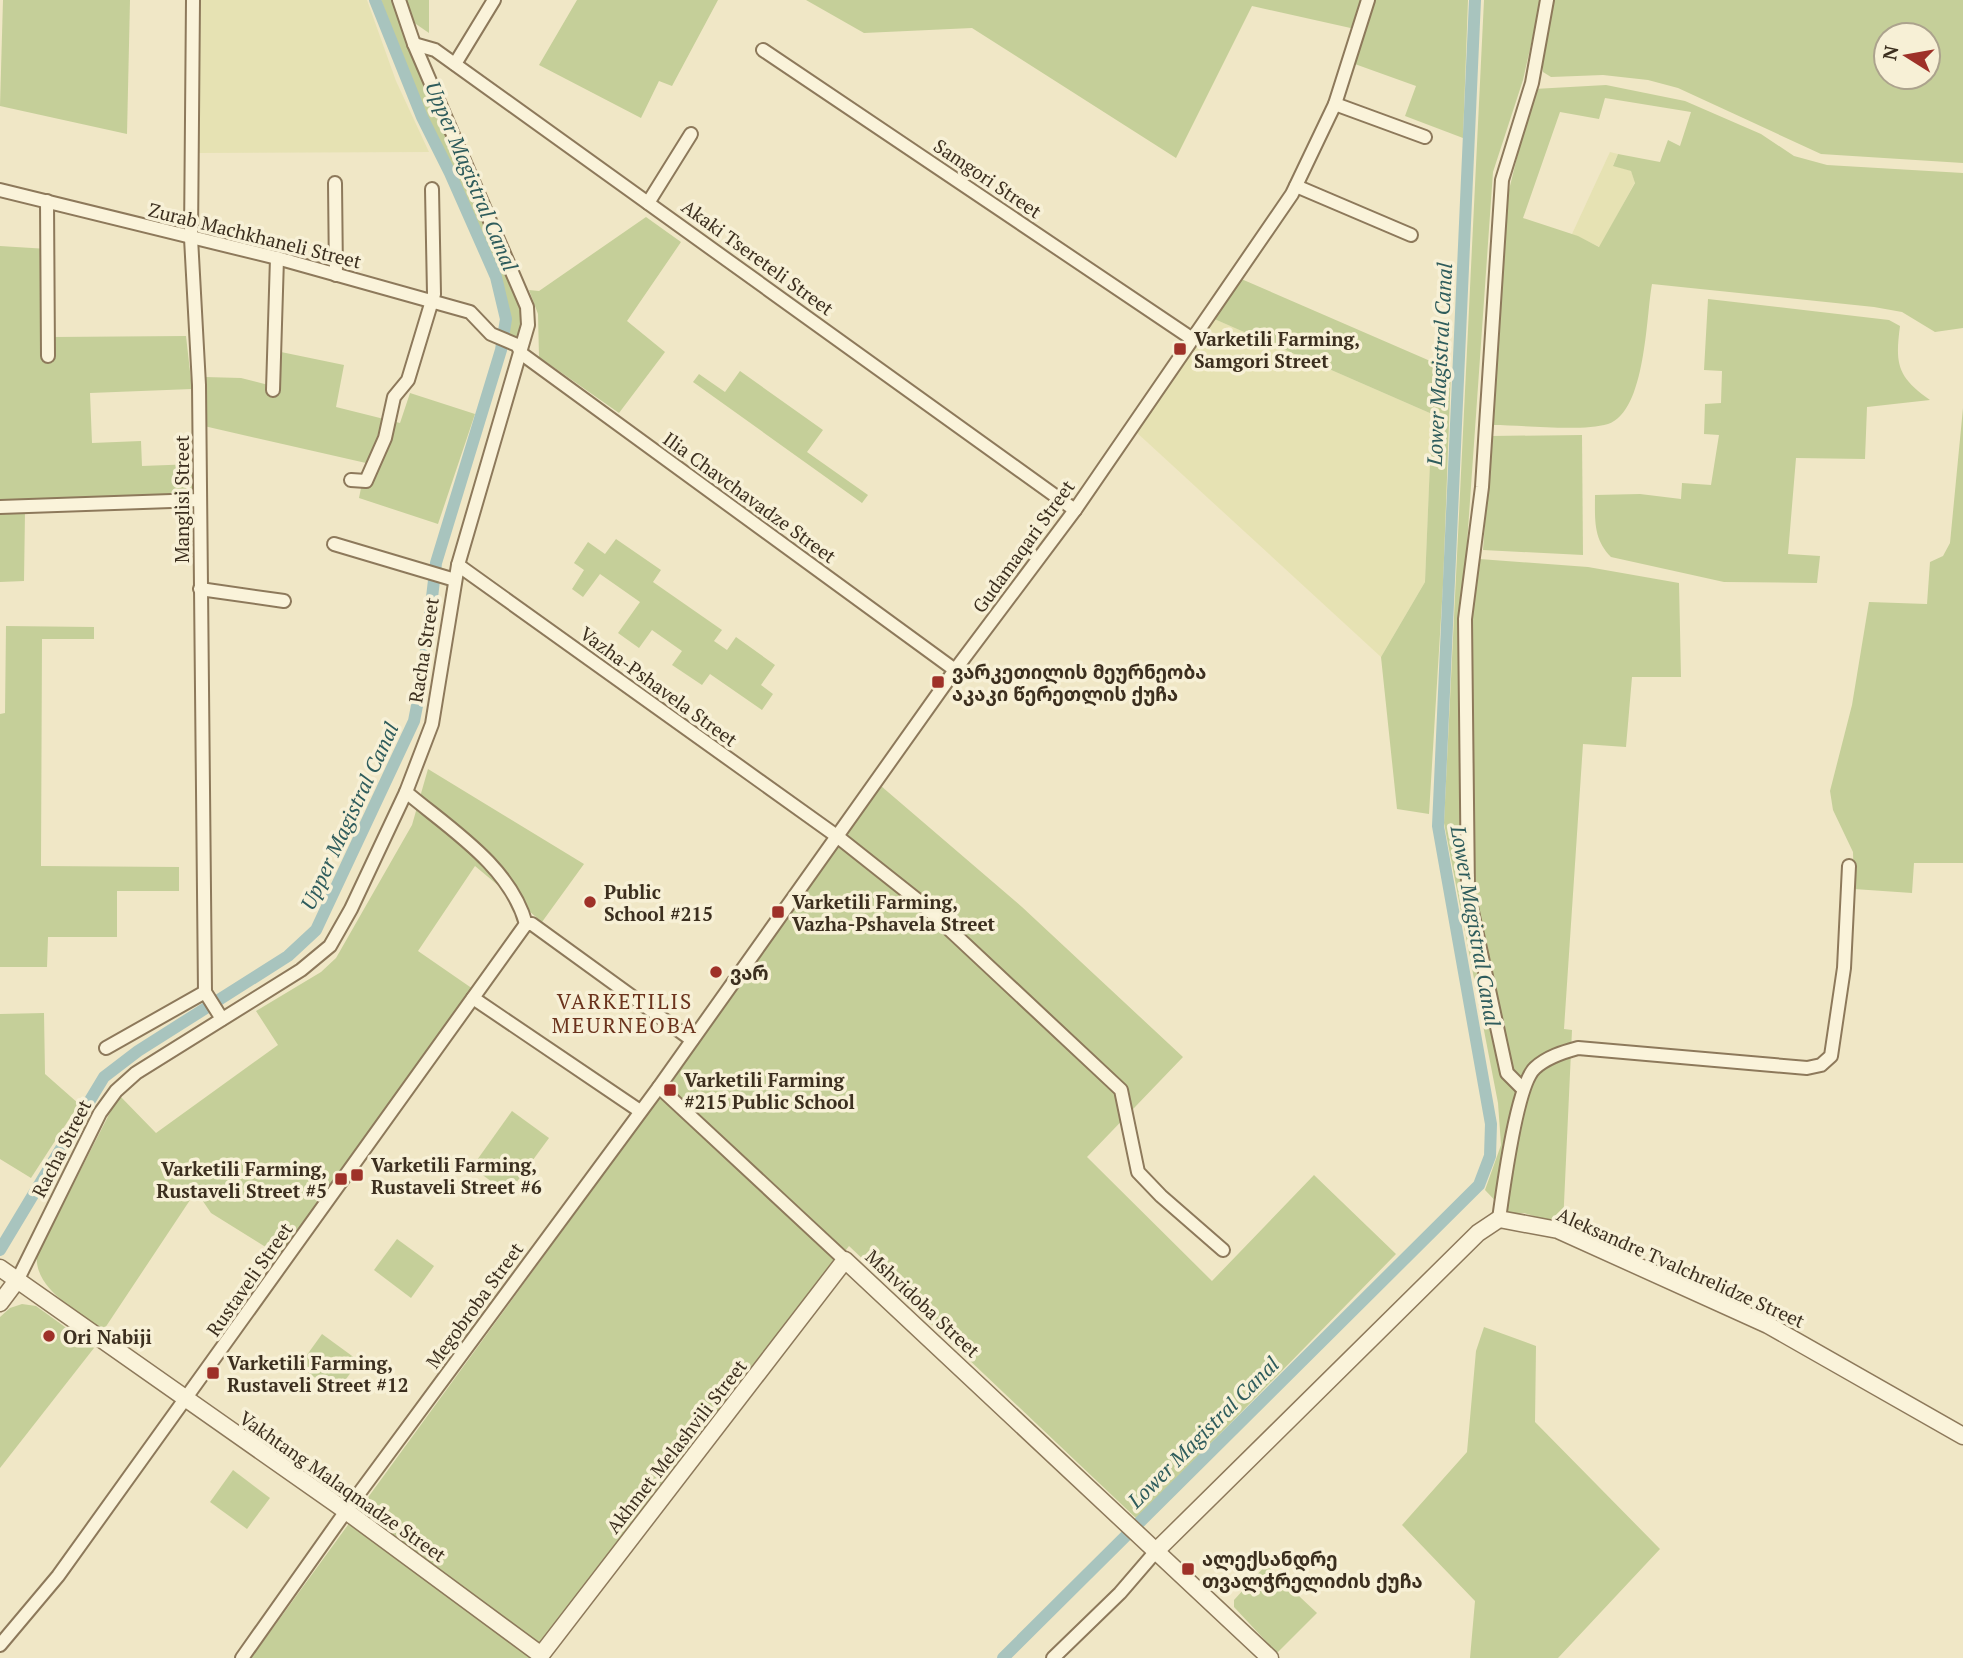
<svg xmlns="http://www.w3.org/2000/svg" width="1963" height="1658" viewBox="0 0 1963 1658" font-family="'PT Serif','Noto Sans Georgian',serif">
	<rect width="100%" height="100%" fill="#f0e7c6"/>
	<!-- farmland -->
	<g fill="#e6e2b3">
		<polygon points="197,0 367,0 396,81 429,152 197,153"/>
		<polygon points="1610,152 1618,154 1613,165 1631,171 1635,182 1600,247 1572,234"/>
		<polygon points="1212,318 1432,414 1425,582 1381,657 1135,431"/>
	</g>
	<!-- green -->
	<g fill="#c5cf99" fill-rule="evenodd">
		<polygon points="3,0 130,0 127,134 0,106"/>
		<path d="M381 0H392L522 315 518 340 510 335C509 274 471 214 446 159 423 107 401 54 381 0Z"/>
		<polygon points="405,0 429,0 429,33 413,22"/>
		<polygon points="577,0 718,0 672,86 659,81 641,118 539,65"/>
		<polygon points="806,0 1468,0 1463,138 1405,116 1416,86 1352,63 1364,31 1252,6 1176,158 972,28 864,33"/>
		<polygon points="1484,0 1541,0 1523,80 1493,172 1466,558 1588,567 1679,583 1681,677 1632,677 1626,747 1583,744 1564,1029 1572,1030 1563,1225 1524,1213 1508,1214 1485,1190 1501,1145 1498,1103 1444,823"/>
		<path d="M1553 0H1963V163L1821 154 1678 88 1648 80 1603 75 1551 77 1543 72 1542 65ZM1886 35H1928V77H1886Z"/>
		<path d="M1606 85 1685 101 1761 134 1794 156 1827 165 1963 173V328L1935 332 1902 312 1874 307 1652 284C1646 316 1646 412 1608 424 1581 432 1523 425 1493 425L1508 194 1534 89ZM1605 98 1691 112 1680 146 1668 140 1660 162 1618 154 1613 166 1631 171 1635 183 1599 247 1578 236 1523 218 1560 112 1599 119Z"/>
		<polygon points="646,217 681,242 627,321 665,352 619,413 539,357 538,314 529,290 539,291"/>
		<polygon points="0,246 48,249 53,337 186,336 192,389 90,393 92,443 141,441 142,466 195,464 194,506 25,512 24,581 0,582"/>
		<polygon points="1239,278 1451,370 1443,585 1429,814 1397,809 1381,657 1425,582 1432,414 1212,318"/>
		<path d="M1708 299 1889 320 1900 326C1895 364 1897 377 1930 400L1867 407 1865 459 1796 458 1788 554 1820 556 1817 583 1724 582 1611 557C1593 539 1595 519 1595 495L1640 494 1681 499 1682 483 1711 485 1719 435 1704 434 1705 404 1721 403 1722 371 1704 370Z"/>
		<polygon points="281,352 344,365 336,407 400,423 410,393 475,414 438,524 359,498 366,463 204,426 205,377 241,378 280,388"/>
		<polygon points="740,371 823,430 807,452 868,495 862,503 693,382 699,374 725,392"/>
		<polygon points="1963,408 1963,863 1914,863 1912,893 1854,889 1853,852 1833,810 1830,791 1852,705 1869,602 1927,604 1930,562 1943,556 1950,543"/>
		<polygon points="1582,435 1583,555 1483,550 1491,436"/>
		<polygon points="616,539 661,570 653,582 722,630 714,641 727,650 736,637 775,665 761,685 773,694 762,710 710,674 702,685 672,665 682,651 652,630 639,648 618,633 640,602 600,574 583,597 572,589 584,570 574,563 588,542 605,554"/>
		<polygon points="6,626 94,627 94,639 42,639 41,866 179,867 179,891 117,891 117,937 48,937 47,967 0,967 0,714 5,713"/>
		<path d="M428 769 584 864 542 922 475 866 418 951 473 989 280 1256 211 1213 196 1191 103 1331C80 1312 33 1289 37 1255L119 1095 156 1133 278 1045 256 1011 321 972 336 958 412 825Z"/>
		<polygon points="881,786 1022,907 1183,1057 1087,1157 1212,1281 1314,1175 1396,1254 1137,1519 849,1246 531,1658 251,1658 659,1098"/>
		<polygon points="44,1013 45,1074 79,1104 31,1178 0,1159 0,1014"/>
		<polygon points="512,1111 549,1138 508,1194 472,1167"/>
		<polygon points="397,1239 434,1266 411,1298 374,1270"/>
		<polygon points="22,1304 36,1306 94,1348 0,1468 0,1317 10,1308"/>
		<polygon points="1484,1327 1536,1346 1535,1422 1660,1549 1558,1658 1470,1658 1475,1601 1402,1525 1467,1452 1476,1351"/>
		<polygon points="322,1334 359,1361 336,1393 299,1366"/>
		<polygon points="233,1470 270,1498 247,1529 210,1502"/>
		<polygon points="1266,1565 1317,1613 1277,1653 1234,1607 1234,1600"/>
	</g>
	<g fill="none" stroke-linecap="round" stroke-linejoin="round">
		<!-- canal -->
		<g stroke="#a8c4be" stroke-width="12">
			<polyline points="0,1250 104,1077 138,1051 288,956 316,930 414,721 423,675 436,563 501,350 506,319 496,277 450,173 422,117 375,0"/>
			<polyline points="1003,1658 1479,1185 1490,1156 1491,1124 1438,826 1475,0"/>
		</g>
		<!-- minor casing -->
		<g stroke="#8d795b" stroke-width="16">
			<g id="minor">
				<polyline points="193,0 191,238 199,385 205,992 222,1019"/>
				<polyline points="414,44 435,50 1075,510"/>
				<polyline points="763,50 1191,338"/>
				<polyline points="455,64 494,0"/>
				<polyline points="1335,104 1425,137"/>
				<polyline points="335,183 336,275"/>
				<polyline points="1296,186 1411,235"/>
				<polyline points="0,190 277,258 470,312 491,334 517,345 522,354 955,670"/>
				<polyline points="47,201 48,356"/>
				<polyline points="648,203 691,134"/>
				<polyline points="273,390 277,258"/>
				<polyline points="351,480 366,481 385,438 394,397 408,380 434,294 432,189"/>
				<polyline points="0,507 200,500"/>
				<polyline points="334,544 455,580"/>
				<polyline points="458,565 838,837 920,902 1121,1090 1138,1172 1161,1196 1223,1250"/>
				<polyline points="200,589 284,601"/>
				<path d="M406 792C450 829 510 866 526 924"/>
				<polyline points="526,924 532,924 692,1040"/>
				<polyline points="473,998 640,1111"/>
				<polyline points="106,1048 205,992"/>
				<polyline points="659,1087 845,1260"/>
				<polyline points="1523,1089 1507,1073 1468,893 1465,619 1482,487 1502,180 1532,83 1547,0"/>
				<path d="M1499 1219C1503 1190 1517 1084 1535 1068 1547 1057 1563 1052 1578 1048L1807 1068 1821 1065 1831 1056 1844 968 1849 866"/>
				<polyline points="18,1279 100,1113 116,1091 136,1073 301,970 330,946 351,909 406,792 432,724 458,565 528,325 527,307 414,44 399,0"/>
				<polyline points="0,1645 58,1576 526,924"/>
				<polyline points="242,1658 346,1511 659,1087 955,670 1075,510 1292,194 1335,104 1368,0"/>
				<polyline points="1053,1658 1120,1593 1157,1550"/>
			</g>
		</g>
		<!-- tertiary casing -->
		<g stroke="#8d795b" stroke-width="19">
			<g id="tertiary">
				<polyline points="0,1268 346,1511 541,1655 845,1260 1270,1658"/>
				<polyline points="0,1303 18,1279"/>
				<polyline points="1157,1550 1478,1233 1499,1219 1558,1230 1768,1325 1963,1436"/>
			</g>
		</g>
		<!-- minor -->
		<use href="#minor" stroke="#faf3da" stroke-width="12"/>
		<!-- tertiary -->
		<use href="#tertiary" stroke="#faf3da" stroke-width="16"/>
	</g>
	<!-- markers -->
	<g fill="#9e3128" stroke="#f7f0d6" stroke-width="2.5">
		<rect x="1173" y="342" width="14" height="14" rx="3.5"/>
		<rect x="931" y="675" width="14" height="14" rx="3.5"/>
		<circle cx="590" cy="902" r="7"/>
		<rect x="771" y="905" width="14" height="14" rx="3.5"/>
		<circle cx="716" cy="972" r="7"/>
		<rect x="663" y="1083" width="14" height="14" rx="3.5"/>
		<rect x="350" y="1168" width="14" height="14" rx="3.5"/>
		<rect x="334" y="1172" width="14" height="14" rx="3.5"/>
		<circle cx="49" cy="1336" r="7"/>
		<rect x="206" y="1366" width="14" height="14" rx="3.5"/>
		<rect x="1181" y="1562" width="14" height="14" rx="3.5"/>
	</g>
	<g text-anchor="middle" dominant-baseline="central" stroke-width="7" stroke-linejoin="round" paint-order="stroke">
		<!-- street labels -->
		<g font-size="19" fill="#3c2f1f" stroke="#f7f0d6">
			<text transform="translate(988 178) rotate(34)">Samgori Street</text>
			<text transform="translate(255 235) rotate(14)">Zurab Machkhaneli Street</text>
			<text transform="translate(758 257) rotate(36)">Akaki Tsereteli Street</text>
			<text transform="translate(750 497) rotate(36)">Ilia Chavchavadze Street</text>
			<text transform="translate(181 499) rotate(-90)">Manglisi Street</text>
			<text transform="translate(1023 546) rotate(-54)">Gudamaqari Street</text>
			<text transform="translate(423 650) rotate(-81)">Racha Street</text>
			<text transform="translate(659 686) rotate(36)">Vazha-Pshavela Street</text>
			<text transform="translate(61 1148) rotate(-63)">Racha Street</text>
			<text transform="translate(1681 1267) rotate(24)">Aleksandre Tvalchrelidze Street</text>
			<text transform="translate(249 1279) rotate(-55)">Rustaveli Street</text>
			<text transform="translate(923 1303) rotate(43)">Mshvidoba Street</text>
			<text transform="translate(474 1305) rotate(-54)">Megobroba Street</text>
			<text transform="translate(676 1446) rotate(-52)">Akhmet Melashvili Street</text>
			<text transform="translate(343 1486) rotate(35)">Vakhtang Malaqmadze Street</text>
		</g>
		<!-- poi labels -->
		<g font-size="19" font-weight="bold" fill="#3c2f1f" stroke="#f7f0d6" text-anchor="start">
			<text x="1194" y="338">Varketili Farming,<tspan x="1194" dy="22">Samgori Street</tspan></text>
			<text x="952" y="671">ვარკეთილის მეურნეობა<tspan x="952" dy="22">აკაკი წერეთლის ქუჩა</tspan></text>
			<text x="604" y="891">Public<tspan x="604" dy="22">School #215</tspan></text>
			<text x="792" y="901">Varketili Farming,<tspan x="792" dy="22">Vazha-Pshavela Street</tspan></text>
			<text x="730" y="972">ვარ</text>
			<text x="684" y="1079">Varketili Farming<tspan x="684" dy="22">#215 Public School</tspan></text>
			<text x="371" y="1164">Varketili Farming,<tspan x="371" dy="22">Rustaveli Street #6</tspan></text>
			<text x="327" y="1168" text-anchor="end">Varketili Farming,<tspan x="327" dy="22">Rustaveli Street #5</tspan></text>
			<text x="63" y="1336">Ori Nabiji</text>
			<text x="227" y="1362">Varketili Farming,<tspan x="227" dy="22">Rustaveli Street #12</tspan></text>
			<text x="1202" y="1558">ალექსანდრე<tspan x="1202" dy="22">თვალჭრელიძის ქუჩა</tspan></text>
		</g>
		<!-- water labels -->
		<g font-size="21" font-style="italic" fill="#2e5c5c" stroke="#f7f0d6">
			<text transform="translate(472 176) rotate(67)">Upper Magistral Canal</text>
			<text transform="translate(1439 364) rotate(-87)">Lower Magistral Canal</text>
			<text transform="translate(349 816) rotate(-65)">Upper Magistral Canal</text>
			<text transform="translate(1476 926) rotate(80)">Lower Magistral Canal</text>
			<text transform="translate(1203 1432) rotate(-45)">Lower Magistral Canal</text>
		</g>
		<!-- neighbourhood labels -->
		<g font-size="21" letter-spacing="2" fill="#6b331d" stroke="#f7f0d6">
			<text x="625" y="1001">VARKETILIS<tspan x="625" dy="24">MEURNEOBA</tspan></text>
		</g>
	</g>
	<!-- north arrow -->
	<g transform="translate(1907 56) rotate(281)"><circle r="33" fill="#f7f0d6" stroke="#aca38d" stroke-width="2"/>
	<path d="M0-5L12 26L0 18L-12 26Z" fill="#9e3128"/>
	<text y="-10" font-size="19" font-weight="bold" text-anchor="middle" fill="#3c2f1f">N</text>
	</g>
</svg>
